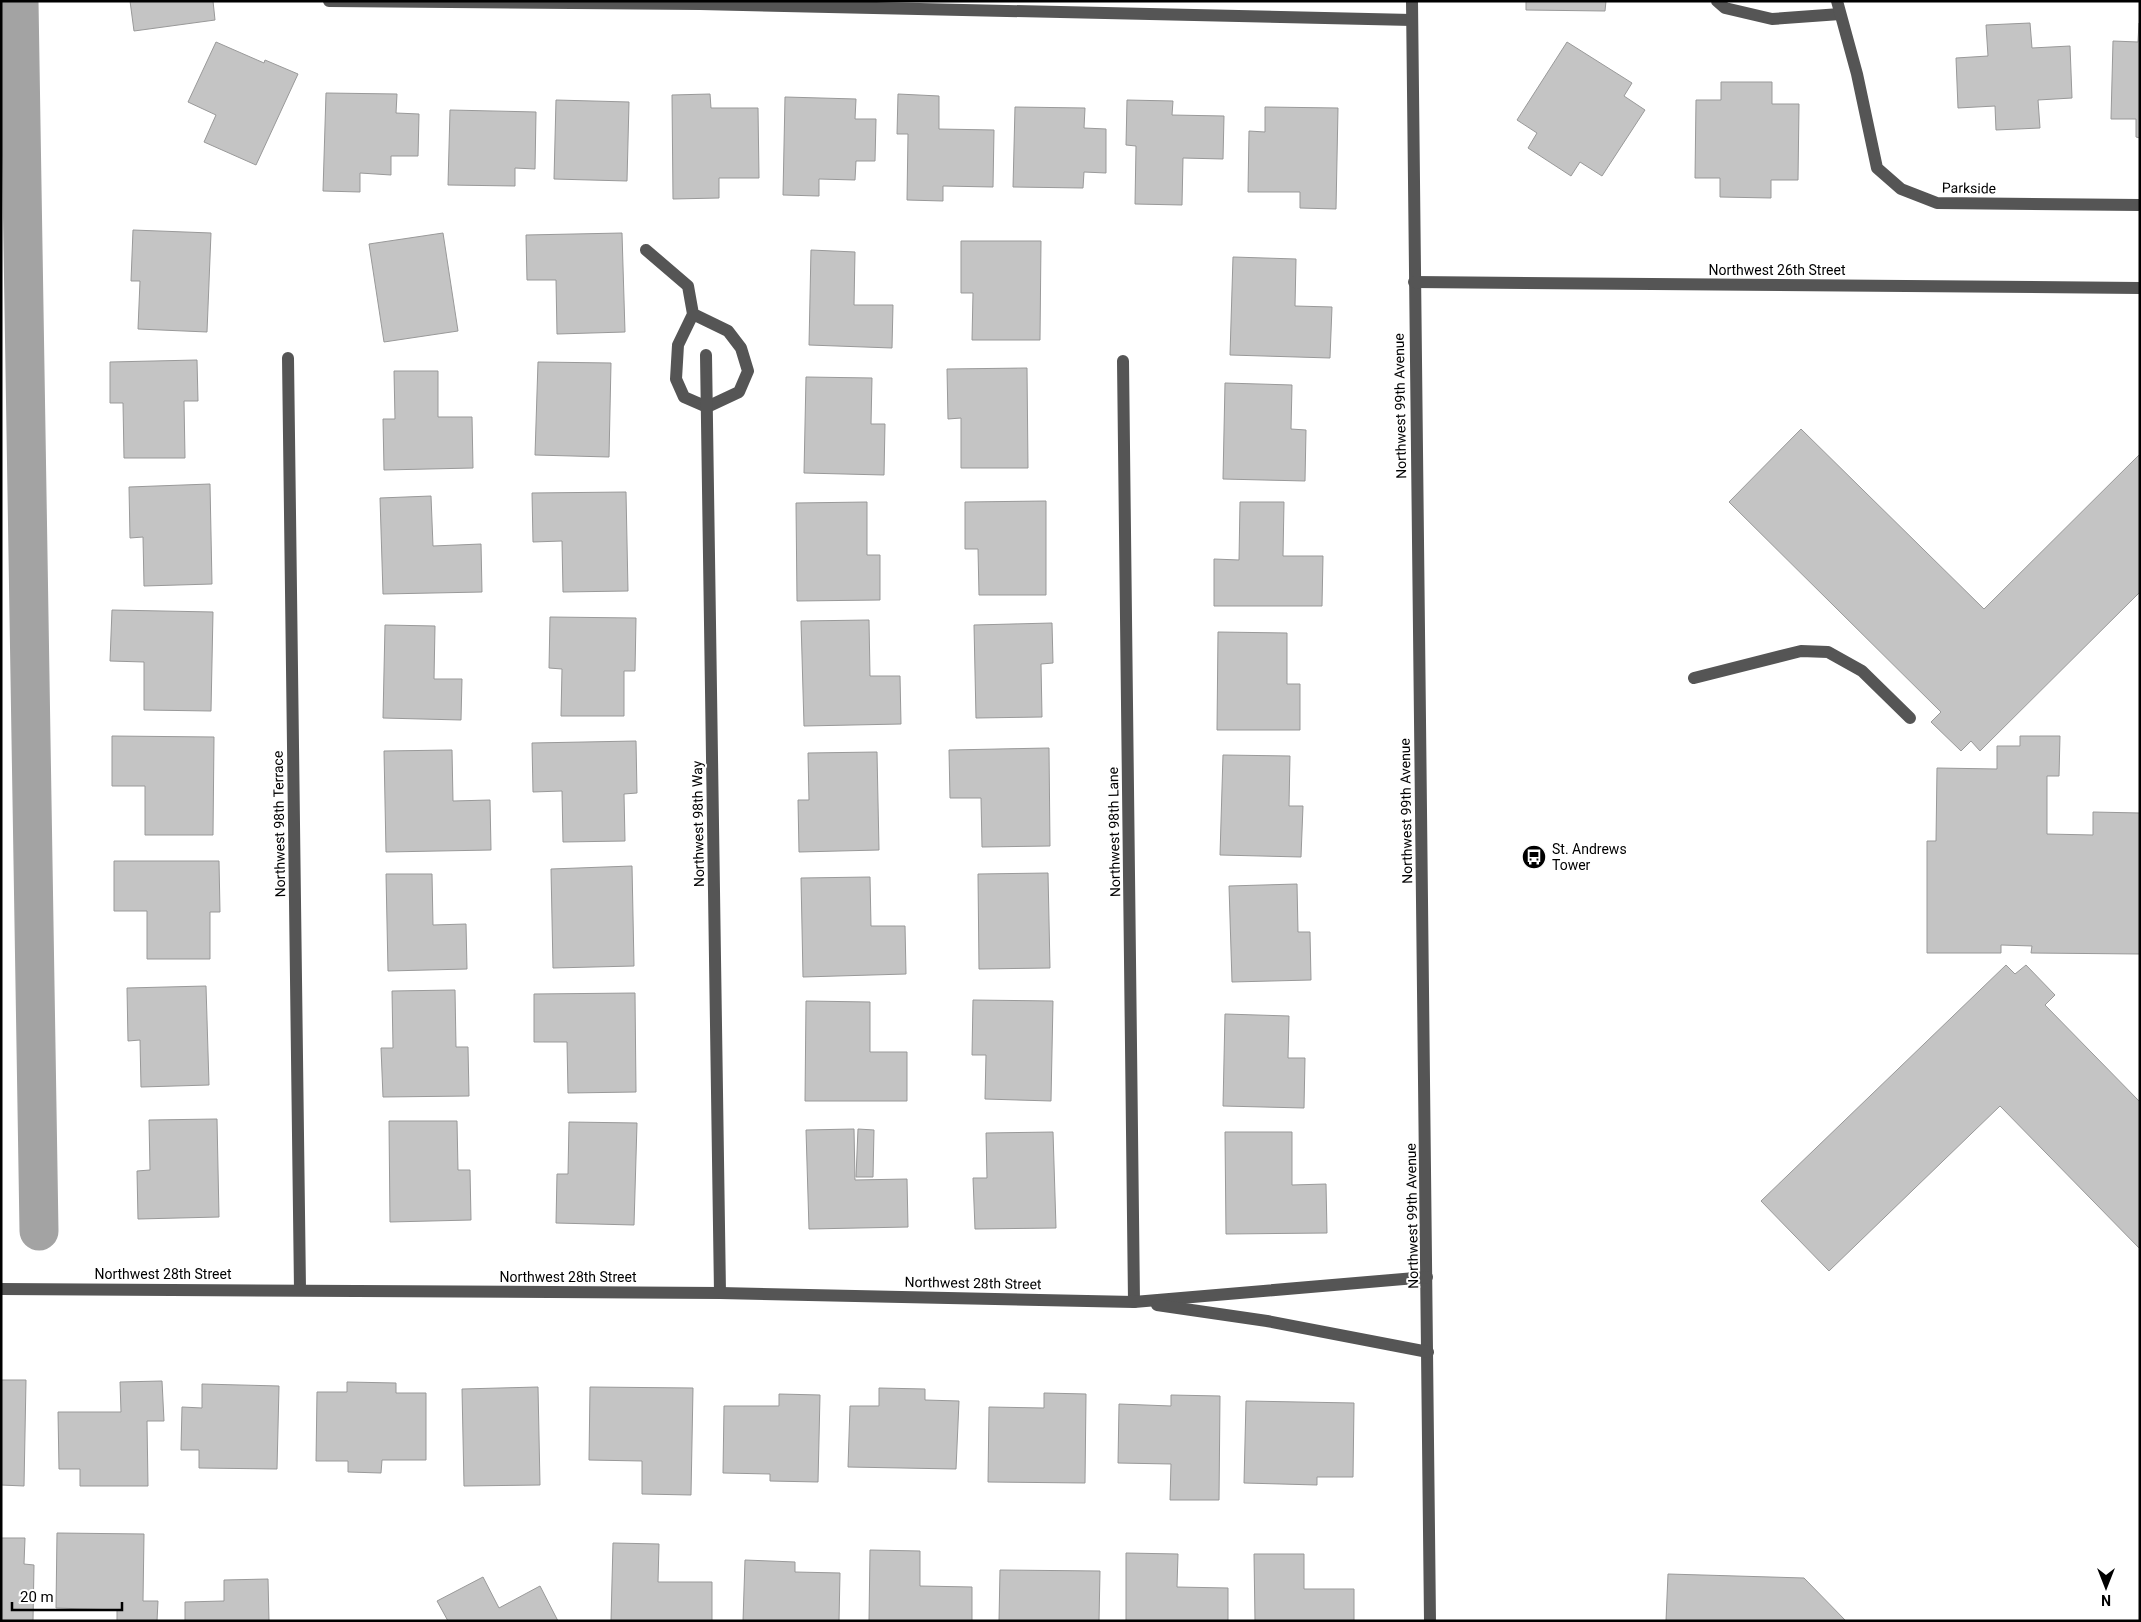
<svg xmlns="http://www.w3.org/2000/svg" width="2141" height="1622" viewBox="0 0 2141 1622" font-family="Roboto,sans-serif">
	<rect width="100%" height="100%" fill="#fff"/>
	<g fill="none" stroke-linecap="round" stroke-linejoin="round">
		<!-- canal -->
		<polyline stroke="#a3a3a3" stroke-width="39" points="19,1 39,1231"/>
	</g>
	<!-- building -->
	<g fill="#c4c4c4" stroke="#999">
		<polygon points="130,1 213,1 215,20 134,31"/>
		<polygon points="1526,1 1606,1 1605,11 1526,10"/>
		<polygon points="2030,23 2032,48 2070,46 2072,98 2038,100 2040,128 1996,130 1995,106 1958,108 1956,58 1988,56 1986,25"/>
		<polygon points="2139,23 2140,23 2140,138 2136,137 2136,119 2111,119 2113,41 2138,42"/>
		<polygon points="216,42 264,63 265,60 298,74 256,165 204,142 216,115 188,102"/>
		<polygon points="1567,42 1632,83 1624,96 1645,110 1602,176 1580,162 1571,176 1528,148 1537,133 1517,120"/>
		<polygon points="1721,82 1772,82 1772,104 1799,104 1798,180 1771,180 1771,198 1720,197 1720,178 1695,178 1696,100 1721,100"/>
		<polygon points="326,93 397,94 396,113 419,114 418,156 391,156 391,175 360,173 360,192 323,191"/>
		<polygon points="710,94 711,108 758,108 759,178 719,178 719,198 673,199 672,95"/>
		<polygon points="898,94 939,96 939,129 994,130 993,187 943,186 943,201 907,200 908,134 897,134"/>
		<polygon points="785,97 856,99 855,119 876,119 875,161 856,161 855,180 819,179 819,196 783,195"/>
		<polygon points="556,100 629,102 627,181 554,179"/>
		<polygon points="1127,100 1173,101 1172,115 1224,116 1223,159 1183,158 1182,205 1135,204 1136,146 1126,145"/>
		<polygon points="1015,107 1085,108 1084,128 1106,129 1106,173 1084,172 1083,188 1013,187"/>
		<polygon points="1265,107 1338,108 1336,209 1300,208 1300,192 1248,192 1249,131 1265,132"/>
		<polygon points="450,110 536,112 535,169 515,168 515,186 448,185"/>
		<polygon points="133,230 211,233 207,332 138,329 140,281 131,281"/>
		<polygon points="443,233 458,331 384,342 369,244"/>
		<polygon points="622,233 625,332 557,334 556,280 527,280 526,235"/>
		<polygon points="961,241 1041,241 1040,340 972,340 973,293 961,293"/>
		<polygon points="811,250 855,252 854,305 893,305 892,348 809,345"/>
		<polygon points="1233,257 1296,259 1295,306 1332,307 1330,358 1230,355"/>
		<polygon points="197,360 198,401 184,401 185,458 124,458 123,403 110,403 110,362"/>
		<polygon points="538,362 611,363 609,457 535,455"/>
		<polygon points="1027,368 1028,468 961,468 961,418 948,419 947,369"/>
		<polygon points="394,371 438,371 438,417 472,417 473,468 384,470 383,419 395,419"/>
		<polygon points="806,377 872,378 871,424 885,424 884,475 804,473"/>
		<polygon points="1225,383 1292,385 1291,429 1306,430 1305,481 1223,479"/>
		<polygon points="1801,429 1984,609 2140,454 2140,592 1980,751 1971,741 1961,751 1931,722 1941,712 1729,502"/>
		<polygon points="210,484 212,584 144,586 143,537 130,538 129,487"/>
		<polygon points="626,492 628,591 563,592 562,541 533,542 532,493"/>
		<polygon points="431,496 433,546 481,544 482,592 383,594 380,498"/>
		<polygon points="1046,501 1046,595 979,595 978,549 965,549 965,502"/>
		<polygon points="867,502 867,555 880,555 880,600 797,601 796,503"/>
		<polygon points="1240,502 1284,502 1283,556 1323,556 1322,606 1214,606 1214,559 1239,560"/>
		<polygon points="112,610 213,612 211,711 144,710 144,662 110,661"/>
		<polygon points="550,617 636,618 635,671 624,671 624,716 561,716 562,669 549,668"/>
		<polygon points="869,620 870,676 900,676 901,724 804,726 801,621"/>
		<polygon points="1052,623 1053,663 1041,664 1042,717 976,718 974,625"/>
		<polygon points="385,625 435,626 434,679 462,679 461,720 383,718"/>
		<polygon points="1218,632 1287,633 1287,684 1300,684 1300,730 1217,730"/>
		<polygon points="112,736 214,737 213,835 145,835 145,786 112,786"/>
		<polygon points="2020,736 2060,736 2059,776 2047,776 2047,834 2093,835 2093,812 2140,813 2140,954 2031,953 2032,946 2001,945 2001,953 1927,953 1927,841 1936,841 1937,768 1997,769 1997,746 2020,746"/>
		<polygon points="636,741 637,793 624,794 625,841 563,842 562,791 533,792 532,743"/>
		<polygon points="1049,748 1050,846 982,847 981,798 950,798 949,750"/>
		<polygon points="452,750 453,801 490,800 491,850 386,852 384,751"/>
		<polygon points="877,752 879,850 799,852 798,800 809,800 808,753"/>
		<polygon points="1223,755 1290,756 1289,806 1303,806 1301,857 1220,855"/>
		<polygon points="114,861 219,861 220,912 210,912 210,959 147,959 147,911 114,911"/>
		<polygon points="632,866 634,966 553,968 551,869"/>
		<polygon points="1048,873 1050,968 979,969 978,874"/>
		<polygon points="386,874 432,874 433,925 466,924 467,969 388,971"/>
		<polygon points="870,877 871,926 905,926 906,974 803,977 801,878"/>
		<polygon points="1297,884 1298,932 1310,932 1311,980 1232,982 1229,886"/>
		<polygon points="2006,965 2015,974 2026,965 2055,995 2045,1005 2140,1102 2140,1249 2000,1106 1829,1271 1761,1201"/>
		<polygon points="206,986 209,1085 141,1087 140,1040 128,1041 127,988"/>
		<polygon points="455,990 456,1047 468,1047 469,1096 383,1097 381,1048 393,1048 392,991"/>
		<polygon points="635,993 636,1092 568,1093 567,1042 534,1042 534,994"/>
		<polygon points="973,1000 1053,1001 1051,1101 985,1099 986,1055 972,1055"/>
		<polygon points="806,1001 870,1002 870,1052 907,1052 907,1101 805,1101"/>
		<polygon points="1225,1014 1289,1016 1288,1058 1305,1058 1304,1108 1223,1106"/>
		<polygon points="217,1119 219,1217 138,1219 137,1171 150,1170 149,1120"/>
		<polygon points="389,1121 457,1121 458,1170 470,1170 471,1220 390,1222"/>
		<polygon points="569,1122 637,1123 634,1225 556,1223 557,1174 568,1174"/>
		<polygon points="854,1129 855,1180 907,1179 908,1227 809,1229 806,1130"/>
		<polygon points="858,1129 874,1130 873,1177 856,1177"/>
		<polygon points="1053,1132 1056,1228 975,1229 973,1178 987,1178 986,1133"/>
		<polygon points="1225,1132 1292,1132 1292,1185 1326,1184 1327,1233 1226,1234"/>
		<polygon points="1,1380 26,1380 24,1486 1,1485"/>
		<polygon points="162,1381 164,1421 147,1421 148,1486 80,1486 80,1469 59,1469 58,1412 121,1412 120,1382"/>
		<polygon points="347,1382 396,1383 396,1393 426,1393 426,1460 382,1460 381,1473 348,1472 348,1461 316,1461 317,1392 347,1392"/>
		<polygon points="202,1384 279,1386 277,1469 199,1468 199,1450 181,1450 182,1407 202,1408"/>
		<polygon points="538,1387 540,1485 464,1486 462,1389"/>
		<polygon points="590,1387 693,1388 691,1495 642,1494 642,1461 589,1460"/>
		<polygon points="879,1388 925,1389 925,1400 959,1401 956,1469 848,1467 850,1406 879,1406"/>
		<polygon points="1044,1393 1086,1394 1085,1483 988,1482 989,1407 1044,1408"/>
		<polygon points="779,1394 820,1395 818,1482 770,1481 770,1474 723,1473 724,1406 779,1406"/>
		<polygon points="1171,1395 1220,1396 1219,1500 1170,1500 1171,1464 1118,1463 1119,1404 1171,1406"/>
		<polygon points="1246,1401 1354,1403 1353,1477 1317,1477 1317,1485 1244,1483"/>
		<polygon points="57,1533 144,1534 143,1601 158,1601 157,1621 117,1621 117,1610 56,1608"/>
		<polygon points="1,1538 25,1538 24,1564 34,1565 33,1621 1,1621"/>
		<polygon points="613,1543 659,1544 658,1582 712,1582 712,1621 611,1621"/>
		<polygon points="870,1550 920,1551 920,1586 972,1587 972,1621 869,1621"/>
		<polygon points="1126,1553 1178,1554 1177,1587 1228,1588 1228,1621 1126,1621"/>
		<polygon points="1254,1554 1304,1554 1304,1589 1354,1589 1354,1621 1255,1621"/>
		<polygon points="745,1560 795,1562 795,1572 840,1573 839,1621 743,1621"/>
		<polygon points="1000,1570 1100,1571 1099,1621 999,1621"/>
		<polygon points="1668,1574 1804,1578 1846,1621 1666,1621"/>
		<polygon points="483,1577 499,1608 540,1586 558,1621 448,1621 437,1601"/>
		<polygon points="268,1579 269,1621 185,1621 185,1602 224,1601 224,1580"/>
	</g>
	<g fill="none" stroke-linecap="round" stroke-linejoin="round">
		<!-- minor -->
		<g stroke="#555" stroke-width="12">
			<polyline points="329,1 700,4 1412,20"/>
			<polyline points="1412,1 1430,1621"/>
			<polyline points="1717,1 1725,8 1772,19 1840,14"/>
			<polyline points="1837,1 1857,74 1877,168 1901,189 1937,203 2140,205"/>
			<polyline points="646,250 688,286 693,314 678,345 676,379 684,397 707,407 739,392 748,371 741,348 728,331 693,314"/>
			<polyline points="1414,282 2140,288"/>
			<polyline points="706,355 720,1293"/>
			<polyline points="288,358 300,1290"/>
			<polyline points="1123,361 1134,1302"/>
			<polyline points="1694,678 1801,651 1828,652 1862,671 1910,718"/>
			<polyline points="1,1289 720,1293 1134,1302 1427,1277"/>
			<polyline points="1157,1305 1267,1321 1428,1352"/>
		</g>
	</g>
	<!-- icons -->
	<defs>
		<g id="bus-disc" transform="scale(1.25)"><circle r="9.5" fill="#000" stroke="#fff"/><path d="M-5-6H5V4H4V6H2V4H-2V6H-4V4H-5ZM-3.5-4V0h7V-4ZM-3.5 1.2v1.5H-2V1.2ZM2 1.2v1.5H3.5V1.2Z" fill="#fff"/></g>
	</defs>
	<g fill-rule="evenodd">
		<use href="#bus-disc" x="1534" y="857"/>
	</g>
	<g text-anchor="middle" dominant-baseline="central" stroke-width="4" stroke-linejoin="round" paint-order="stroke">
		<!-- street labels -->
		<g font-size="14" fill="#000" stroke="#fff">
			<text transform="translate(1969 188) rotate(1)">Parkside</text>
			<text x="1777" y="270">Northwest 26th Street</text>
			<text transform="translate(1400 406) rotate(-91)">Northwest 99th Avenue</text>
			<text transform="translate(1406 811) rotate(-91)">Northwest 99th Avenue</text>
			<text transform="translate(279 824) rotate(-91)">Northwest 98th Terrace</text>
			<text transform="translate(698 824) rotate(-91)">Northwest 98th Way</text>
			<text transform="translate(1114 832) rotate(-91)">Northwest 98th Lane</text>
			<text transform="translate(1412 1216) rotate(-91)">Northwest 99th Avenue</text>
			<text x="163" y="1274">Northwest 28th Street</text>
			<text x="568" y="1277">Northwest 28th Street</text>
			<text transform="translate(973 1283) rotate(1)">Northwest 28th Street</text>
		</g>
		<!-- poi labels -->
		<g font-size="14" fill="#000" stroke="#fff" text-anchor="start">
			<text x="1552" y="849">St. Andrews<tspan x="1552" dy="16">Tower</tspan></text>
		</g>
	</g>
	<!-- border -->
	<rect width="2141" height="1622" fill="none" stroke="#000000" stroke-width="5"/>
	<!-- north arrow -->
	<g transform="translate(2106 1587) rotate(180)" stroke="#ffffff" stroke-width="4" paint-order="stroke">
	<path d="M0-4L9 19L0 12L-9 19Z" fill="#000000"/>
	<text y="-8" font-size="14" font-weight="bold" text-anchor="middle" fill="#000000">N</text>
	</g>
	<!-- scale -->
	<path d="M12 1602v8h110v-8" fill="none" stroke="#000000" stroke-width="2.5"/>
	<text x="20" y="1602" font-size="15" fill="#000000" stroke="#ffffff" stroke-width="4" paint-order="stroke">20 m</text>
</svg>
